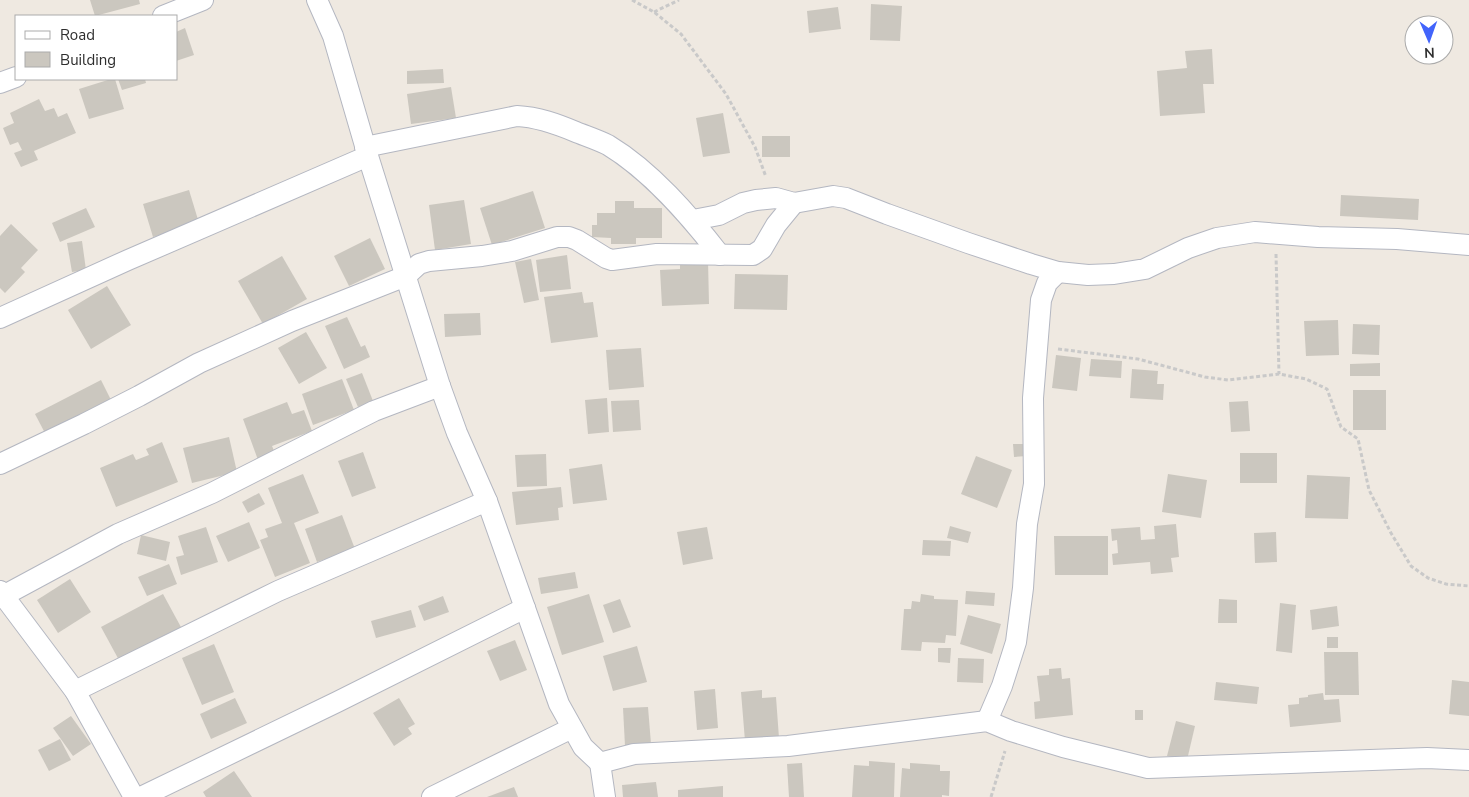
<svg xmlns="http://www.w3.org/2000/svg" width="1469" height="797" viewBox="0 0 1469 797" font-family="'Nunito Sans',sans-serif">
	<rect width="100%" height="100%" fill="#efe9e1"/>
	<!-- building -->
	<g fill="#cbc7bf">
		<polygon points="90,0 139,0 140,4 95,16"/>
		<polygon points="871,4 902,6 900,41 870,40"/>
		<polygon points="838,7 841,29 809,33 807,11"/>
		<polygon points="185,28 194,55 176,61 176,32"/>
		<polygon points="1212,49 1214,84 1203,84 1205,113 1160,116 1157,71 1187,68 1185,51"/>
		<polygon points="443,69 444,83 407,84 407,71"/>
		<polygon points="111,79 115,79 124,109 89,119 79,89"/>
		<polygon points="118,79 145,79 146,83 122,90"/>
		<polygon points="451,87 456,118 411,124 407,94"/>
		<polygon points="39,99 45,111 54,108 58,117 67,113 76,133 34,151 38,160 21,167 14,153 22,150 18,142 10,145 3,128 14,123 10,113"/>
		<polygon points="723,113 730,153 703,157 696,118"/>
		<rect x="762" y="136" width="28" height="21"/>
		<polygon points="189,190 199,223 153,237 143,204"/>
		<polygon points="533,191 545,228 492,245 480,208"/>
		<polygon points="1341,195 1419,199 1418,220 1340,216"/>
		<polygon points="464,200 471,244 435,250 429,205"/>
		<polygon points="615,201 634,201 634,208 662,208 662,238 636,238 636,244 611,244 611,238 592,237 592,225 597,225 597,213 615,213"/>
		<polygon points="86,208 95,227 60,242 52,223"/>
		<polygon points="11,224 38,250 21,268 25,272 5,293 0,288 0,236"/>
		<polygon points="370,238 385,269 349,286 334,256"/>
		<polygon points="82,241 86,270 72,272 67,243"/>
		<polygon points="567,255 571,289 540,292 536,260"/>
		<polygon points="282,256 307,299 263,324 238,281"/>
		<polygon points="531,259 539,300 524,303 515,262"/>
		<polygon points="708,260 709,304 662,306 660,270 680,269 680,261"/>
		<polygon points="735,274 788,275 787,310 734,309"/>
		<polygon points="107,286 131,325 91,349 68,310"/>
		<polygon points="582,292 584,303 593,302 598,337 551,343 544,297"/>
		<polygon points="480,313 481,335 445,337 444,314"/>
		<polygon points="347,317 361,347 365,345 370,357 344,369 325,326"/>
		<polygon points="1338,320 1339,355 1306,356 1304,321"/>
		<polygon points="1353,324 1380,325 1379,355 1352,354"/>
		<polygon points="306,332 327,368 299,384 278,348"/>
		<polygon points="641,348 644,387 609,390 606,350"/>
		<polygon points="1056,355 1081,358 1077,391 1052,388"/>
		<polygon points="1091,359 1122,361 1121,378 1089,376"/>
		<polygon points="1380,363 1380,376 1350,376 1350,364"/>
		<polygon points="1132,369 1158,371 1157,384 1164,384 1163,400 1130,398"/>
		<polygon points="362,373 373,401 358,407 346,379"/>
		<polygon points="342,379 354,410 313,425 302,394"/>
		<polygon points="101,380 112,402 46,435 35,414"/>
		<rect x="1353" y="390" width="33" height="40"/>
		<polygon points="607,398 609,432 588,434 585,400"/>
		<polygon points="639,400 641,430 613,432 611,401"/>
		<polygon points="1248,401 1250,431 1231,432 1229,402"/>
		<polygon points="287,402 292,414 304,410 312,431 272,446 275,453 258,460 243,419"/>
		<polygon points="229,437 237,472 192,483 183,448"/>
		<polygon points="162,442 178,482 116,507 100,468 133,454 136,460 149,455 146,449"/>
		<polygon points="1013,444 1026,444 1027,456 1014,457"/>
		<polygon points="363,452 376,488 352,497 338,461"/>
		<rect x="1240" y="453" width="37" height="30"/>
		<polygon points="546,454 547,486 517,487 515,455"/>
		<polygon points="976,456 1012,470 997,508 961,494"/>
		<polygon points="602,464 607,500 573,504 569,469"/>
		<polygon points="303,474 319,513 294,523 310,563 275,577 260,540 268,537 265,529 282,523 268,488"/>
		<polygon points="1168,474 1207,480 1201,518 1162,512"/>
		<polygon points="1307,475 1350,477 1348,519 1305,518"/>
		<polygon points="561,487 563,507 558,508 559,520 516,525 512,492"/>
		<polygon points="259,493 265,504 248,513 242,502"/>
		<polygon points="342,515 355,549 317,562 305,529"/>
		<polygon points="249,522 260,548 228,562 216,536"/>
		<polygon points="1176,524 1179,557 1171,558 1173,572 1151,574 1150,562 1113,565 1112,554 1118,553 1117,540 1112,541 1111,529 1140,527 1141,540 1155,539 1154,526"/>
		<polygon points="950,526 971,532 968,543 947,538"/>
		<polygon points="206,527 218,562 181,575 176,557 184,555 178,536"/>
		<polygon points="707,527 713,559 683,565 677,532"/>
		<polygon points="1276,532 1277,562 1255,563 1254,533"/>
		<polygon points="141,535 170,542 166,561 137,554"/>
		<polygon points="1054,536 1108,536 1108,575 1055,575"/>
		<polygon points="923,540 951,541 950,556 922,555"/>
		<polygon points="169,564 177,584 147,596 138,577"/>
		<polygon points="575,572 578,588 541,594 538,578"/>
		<polygon points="70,579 91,612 58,633 37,600"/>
		<polygon points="966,591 995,593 994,606 965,604"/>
		<polygon points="163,594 182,629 120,662 101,627"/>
		<polygon points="589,594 604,642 562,655 547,607"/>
		<polygon points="921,594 934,596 934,599 958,600 956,636 946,635 945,643 922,642 921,651 901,650 904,609 911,609 912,601 920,602"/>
		<polygon points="443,596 449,612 424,621 418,606"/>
		<polygon points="620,599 631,627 613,633 603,605"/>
		<polygon points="1219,599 1237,600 1237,623 1218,623"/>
		<polygon points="1280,603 1296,605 1292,653 1276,651"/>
		<polygon points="1337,606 1339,626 1312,630 1310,610"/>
		<polygon points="411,610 416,627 376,638 371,621"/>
		<polygon points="968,615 1001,624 992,654 960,644"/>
		<rect x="1327" y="637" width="11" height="11"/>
		<polygon points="515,640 527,670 500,681 487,651"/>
		<polygon points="214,644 234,692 202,705 182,658"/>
		<polygon points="637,646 647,682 613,691 603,656"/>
		<polygon points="938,648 951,648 950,663 938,662"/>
		<polygon points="1324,652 1358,652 1359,695 1325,695"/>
		<polygon points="958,658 984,659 983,683 957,682"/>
		<polygon points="1061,668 1062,679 1070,678 1073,715 1035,719 1034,702 1040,701 1037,676 1049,675 1049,669"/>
		<polygon points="1452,680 1469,682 1469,716 1449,714"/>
		<polygon points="1216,682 1259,687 1257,704 1214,700"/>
		<polygon points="715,689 718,728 697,730 694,691"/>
		<polygon points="762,690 762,698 776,697 779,738 745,741 741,692"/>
		<polygon points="1323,693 1324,700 1339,699 1341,722 1290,727 1288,705 1299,704 1299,698 1308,697 1308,695"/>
		<polygon points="235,698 247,723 211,739 200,714"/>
		<polygon points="399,698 415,724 408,728 412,734 394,746 373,713"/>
		<polygon points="648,707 651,744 625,746 623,708"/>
		<rect x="1135" y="710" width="8" height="10"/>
		<polygon points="71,716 91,744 73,756 53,728"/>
		<polygon points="1176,721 1195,726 1187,760 1167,756"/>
		<polygon points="60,739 71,760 49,771 38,750"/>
		<polygon points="869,761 895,763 894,797 852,797 854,765 869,766"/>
		<polygon points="802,763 804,797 789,797 787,764"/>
		<polygon points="910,763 940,765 940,771 950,771 949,796 942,795 942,797 900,797 902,768 910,769"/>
		<polygon points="234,771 252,797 206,797 203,792"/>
		<polygon points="656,782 658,797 623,797 622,785"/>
		<polygon points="723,786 723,797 678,797 678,790"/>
		<polygon points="514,787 518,797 487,797"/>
	</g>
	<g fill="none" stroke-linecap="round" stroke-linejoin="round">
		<!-- minor casing -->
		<g stroke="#b4b7c1" stroke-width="22">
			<g id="minor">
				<polyline points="317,0 333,36 368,156 440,386 457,433 487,501 559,704 583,747 600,763 634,754 788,746 987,721 1011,731 1063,747 1148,768 1427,758 1469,760"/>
				<polyline points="163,16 203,0"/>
				<polyline points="0,83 16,77"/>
				<path d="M365 147 517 116C538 117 557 124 576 132 586 136 598 140 608 145 651 171 689 215 720 255"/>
				<polyline points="693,220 719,215 743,203 756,200 776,198 794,203 833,196 846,198 887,214 968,243 1031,264 1058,272 1088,275 1114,274 1145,269 1188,248 1217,238 1255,232 1318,237 1397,239 1469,245"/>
				<polyline points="0,318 128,260 368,156"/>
				<polyline points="0,464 84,424 139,396 199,363 292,321 406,276 419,264 429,261 482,256 512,251 557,237 569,237 577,240 606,258 612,260 657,254 753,255 762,249 776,225 794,203"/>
				<polyline points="0,591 75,691 134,797"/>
				<polyline points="3,596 118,534 212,493 374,411 440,386"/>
				<polyline points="75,691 278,591 487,501"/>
				<polyline points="987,721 1002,686 1016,642 1023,588 1027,524 1034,484 1033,398 1041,300 1047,283 1058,272"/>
				<polyline points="600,763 605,797"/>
				<polyline points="141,797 337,702 525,608"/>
				<polyline points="432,797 572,728"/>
			</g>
		</g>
		<!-- path -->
		<g stroke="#c9c9c9" stroke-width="3" stroke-dasharray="4 2.5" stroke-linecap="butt">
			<polyline points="632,0 654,12 681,34 726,94 755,147 766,177"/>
			<polyline points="654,12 679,0"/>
			<polyline points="1276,254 1279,374"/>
			<polyline points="1058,349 1138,359 1205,377 1228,380 1279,374 1306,379 1327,389 1341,427 1358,439 1369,490 1391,533 1411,566 1428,578 1446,584 1469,586"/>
			<polyline points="991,797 1005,751"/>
		</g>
		<!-- minor -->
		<use href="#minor" stroke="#fff" stroke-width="20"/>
	</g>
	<!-- legend -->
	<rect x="15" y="15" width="162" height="65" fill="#ffffff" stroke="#ababab"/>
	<rect x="25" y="31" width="25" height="8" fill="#ffffff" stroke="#ababab"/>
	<text x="60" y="40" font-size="15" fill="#2e2e2e">Road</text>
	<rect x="25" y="52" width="25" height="15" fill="#cbc7bf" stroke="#ababab"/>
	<text x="60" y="65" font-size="15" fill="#2e2e2e">Building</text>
	<!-- north arrow -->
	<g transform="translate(1429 40) rotate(178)"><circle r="24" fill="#ffffff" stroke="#ababab"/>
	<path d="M0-4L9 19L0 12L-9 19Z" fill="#4264fb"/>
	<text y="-8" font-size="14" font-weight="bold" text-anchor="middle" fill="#2e2e2e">N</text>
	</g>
</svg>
